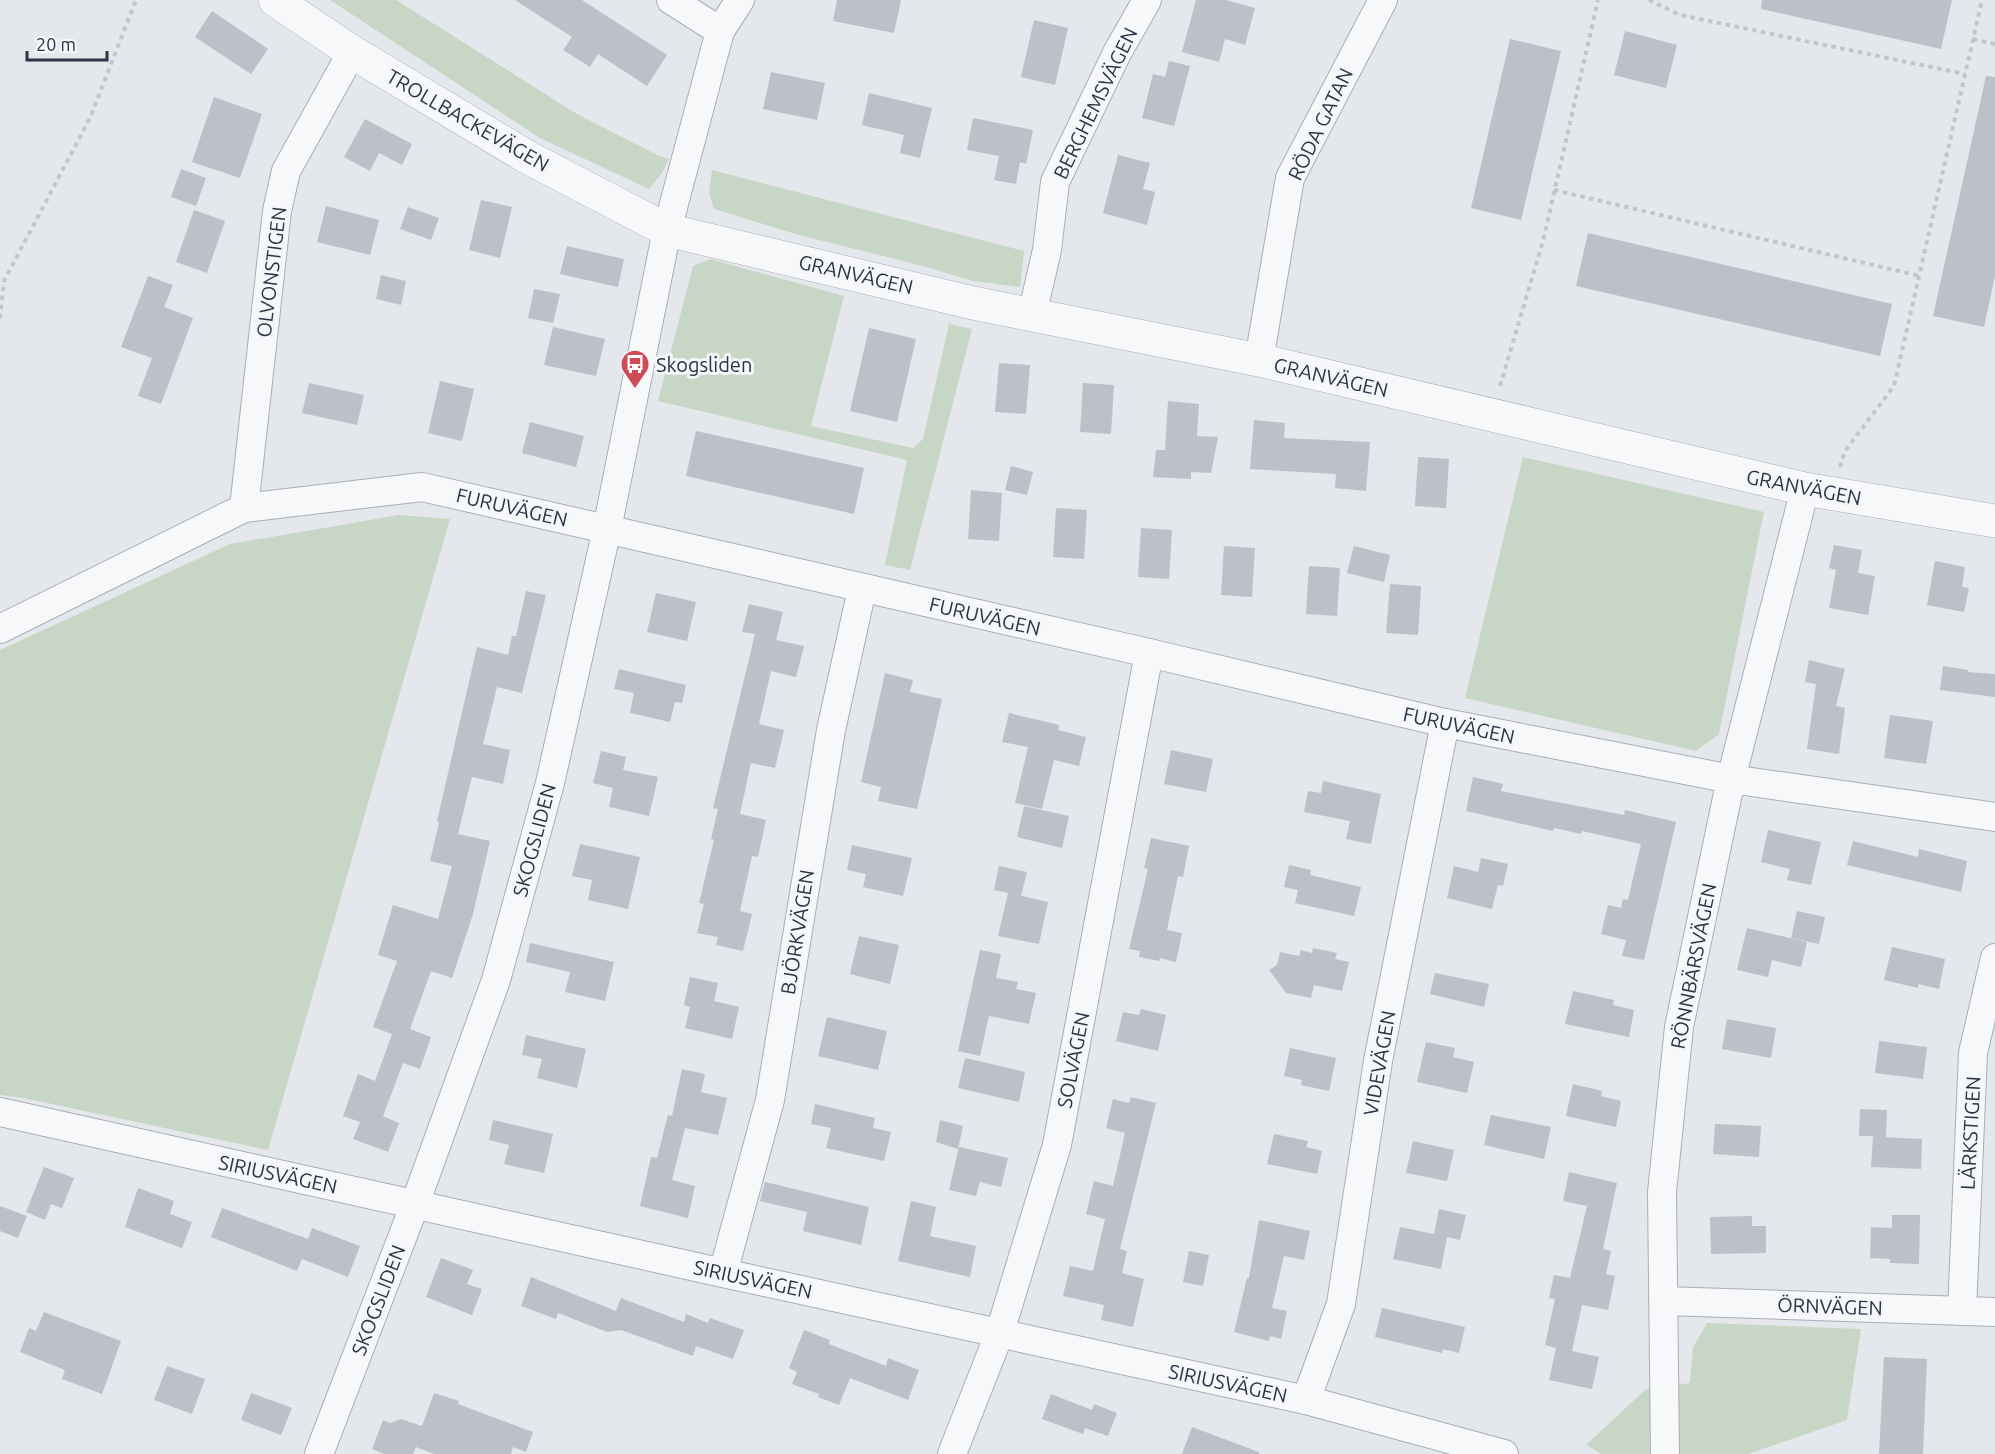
<svg xmlns="http://www.w3.org/2000/svg" width="1995" height="1454" viewBox="0 0 1995 1454" font-family="Ubuntu,sans-serif">
	<rect width="100%" height="100%" fill="#e4e7ec"/>
	<!-- green -->
	<g fill="#c8d6c5">
		<polygon points="330,0 396,0 577,114 659,156 669,159 662,173 649,189 540,138"/>
		<polygon points="712,170 1024,251 1020,287 973,281 919,265 799,235 714,209 709,193"/>
		<polygon points="710,259 844,296 811,426 913,448 923,439 949,324 972,329 910,570 885,565 907,460 658,401 693,266"/>
		<polygon points="1523,457 1764,512 1719,734 1696,751 1465,698"/>
		<polygon points="399,515 450,519 268,1150 24,1098 0,1095 0,650 230,544"/>
		<polygon points="1707,1323 1861,1329 1847,1420 1748,1454 1601,1454 1586,1445 1646,1389 1690,1383 1693,1347"/>
	</g>
	<!-- building -->
	<g fill="#bbc0c9">
		<polygon points="515,0 582,0 667,55 647,86 598,54 590,67 563,50 572,37"/>
		<polygon points="837,0 901,0 894,33 833,21"/>
		<polygon points="1196,0 1226,0 1255,8 1245,45 1225,39 1219,62 1182,52"/>
		<polygon points="1762,0 1952,0 1941,49 1761,9"/>
		<polygon points="212,11 268,49 251,74 195,37"/>
		<polygon points="1034,20 1068,28 1055,85 1021,77"/>
		<polygon points="1625,31 1677,45 1666,88 1614,75"/>
		<polygon points="1510,39 1561,51 1521,220 1471,208"/>
		<polygon points="1169,61 1190,66 1174,126 1142,118 1153,74 1165,77"/>
		<polygon points="771,72 825,83 817,120 763,109"/>
		<polygon points="1986,76 1995,77 1995,276 1984,327 1933,316"/>
		<polygon points="869,93 932,108 920,158 900,153 904,135 862,125"/>
		<polygon points="214,97 262,114 240,178 192,162"/>
		<polygon points="973,118 1033,130 1026,164 1020,162 1016,184 994,180 999,156 967,150"/>
		<polygon points="365,119 412,144 402,165 379,153 370,171 344,157"/>
		<polygon points="1118,155 1150,163 1143,189 1155,192 1147,225 1103,213"/>
		<polygon points="181,169 206,178 196,206 171,197"/>
		<polygon points="481,200 512,207 500,258 469,250"/>
		<polygon points="326,206 379,220 370,255 317,242"/>
		<polygon points="408,207 439,218 431,240 400,229"/>
		<polygon points="194,210 225,221 207,273 176,262"/>
		<polygon points="1588,233 1892,304 1880,356 1576,286"/>
		<polygon points="567,246 624,259 618,287 560,274"/>
		<polygon points="381,275 406,281 401,305 376,299"/>
		<polygon points="148,276 173,285 164,307 193,318 161,404 138,396 152,358 121,347"/>
		<polygon points="534,289 560,294 553,323 528,318"/>
		<polygon points="553,327 605,339 596,376 544,365"/>
		<polygon points="869,328 916,339 897,422 850,411"/>
		<polygon points="999,363 1030,365 1026,414 995,412"/>
		<polygon points="440,381 474,389 462,441 428,433"/>
		<polygon points="309,383 364,395 357,425 302,413"/>
		<polygon points="1083,383 1114,385 1111,434 1080,432"/>
		<polygon points="1168,401 1199,404 1197,436 1218,437 1211,473 1191,472 1191,479 1153,477 1156,450 1165,450"/>
		<polygon points="1254,420 1285,423 1284,438 1370,442 1366,491 1335,488 1336,474 1250,469"/>
		<polygon points="530,422 584,436 576,467 522,453"/>
		<polygon points="696,431 864,468 854,514 686,476"/>
		<polygon points="1418,457 1449,459 1446,508 1415,506"/>
		<polygon points="1011,466 1033,472 1027,495 1005,490"/>
		<polygon points="971,490 1002,493 999,541 968,539"/>
		<polygon points="1056,508 1087,510 1084,559 1053,557"/>
		<polygon points="1141,528 1172,530 1169,579 1138,577"/>
		<polygon points="1834,545 1862,550 1858,573 1875,576 1868,615 1829,608 1836,570 1829,568"/>
		<polygon points="1224,546 1255,548 1252,597 1221,595"/>
		<polygon points="1354,546 1390,555 1384,582 1347,573"/>
		<polygon points="1935,561 1965,567 1962,587 1969,588 1964,612 1927,605"/>
		<polygon points="1309,566 1340,568 1337,616 1306,614"/>
		<polygon points="1390,584 1421,586 1418,635 1386,633"/>
		<polygon points="526,591 546,595 522,693 497,687 483,744 510,750 503,784 472,777 458,834 490,841 473,914 452,978 431,971 410,1029 431,1037 420,1069 403,1063 383,1116 399,1123 388,1152 353,1139 360,1122 343,1116 358,1074 375,1081 392,1034 373,1027 397,961 378,955 393,905 438,919 452,866 430,861 439,822 437,821 477,647 508,655 512,636 516,636"/>
		<polygon points="656,593 696,602 687,641 647,632"/>
		<polygon points="749,604 783,612 776,640 804,646 796,677 771,671 759,724 784,730 775,768 751,763 740,814 766,820 758,857 752,856 740,911 752,914 743,951 716,945 718,937 697,933 704,904 699,903 714,840 711,839 718,809 713,808 755,634 742,632"/>
		<polygon points="1809,660 1845,669 1836,706 1845,708 1839,754 1807,749 1816,684 1805,682"/>
		<polygon points="1943,666 1968,670 1968,672 1995,674 1995,697 1940,690"/>
		<polygon points="619,669 686,685 682,703 675,702 670,722 630,713 634,693 614,689"/>
		<polygon points="885,673 913,680 910,692 942,699 917,809 878,801 881,787 861,782"/>
		<polygon points="1009,713 1059,725 1058,730 1086,737 1079,766 1054,760 1042,809 1015,803 1028,747 1002,742"/>
		<polygon points="1890,715 1933,721 1926,764 1884,758"/>
		<polygon points="1171,750 1213,759 1206,792 1164,784"/>
		<polygon points="601,751 626,757 623,770 658,777 649,816 609,807 613,788 593,783"/>
		<polygon points="1473,777 1503,784 1501,791 1624,815 1625,810 1676,822 1644,960 1622,956 1626,940 1601,934 1608,905 1621,908 1623,899 1628,900 1641,844 1582,831 1581,834 1554,828 1553,831 1466,811"/>
		<polygon points="1323,781 1381,794 1371,844 1346,839 1350,821 1304,812 1308,791 1321,793"/>
		<polygon points="1024,806 1069,816 1062,848 1017,837"/>
		<polygon points="1768,830 1821,842 1811,885 1787,880 1790,869 1761,862"/>
		<polygon points="1151,838 1189,846 1183,877 1178,876 1167,930 1182,933 1176,962 1160,958 1159,961 1139,957 1140,951 1129,949 1148,869 1144,868"/>
		<polygon points="1853,841 1918,857 1919,849 1967,861 1961,892 1847,865"/>
		<polygon points="580,844 640,857 628,909 588,900 592,880 572,876"/>
		<polygon points="852,845 912,858 903,896 863,887 866,874 847,870"/>
		<polygon points="1481,858 1508,864 1503,886 1498,885 1492,909 1447,898 1454,866 1478,872"/>
		<polygon points="1289,865 1311,870 1310,875 1361,887 1354,916 1295,903 1298,890 1284,887"/>
		<polygon points="999,866 1027,872 1021,896 994,890"/>
		<polygon points="1008,893 1048,902 1039,944 998,936"/>
		<polygon points="1797,911 1825,917 1819,944 1791,938"/>
		<polygon points="1747,928 1807,942 1801,967 1772,960 1768,977 1737,970"/>
		<polygon points="859,936 899,945 890,984 850,974"/>
		<polygon points="530,943 614,962 605,1001 565,992 570,972 526,962"/>
		<polygon points="1892,947 1945,959 1939,989 1918,984 1918,988 1884,980"/>
		<polygon points="1313,948 1337,953 1335,959 1349,962 1342,991 1314,985 1311,998 1286,993 1269,970 1277,965 1280,952 1299,956 1301,950 1312,953"/>
		<polygon points="980,950 1001,954 996,978 1018,982 1016,989 1036,993 1029,1024 989,1016 980,1056 958,1051"/>
		<polygon points="1435,973 1489,984 1484,1007 1430,994"/>
		<polygon points="690,977 718,983 714,1001 739,1007 732,1039 685,1028 690,1007 684,1005"/>
		<polygon points="1573,991 1614,1000 1613,1005 1634,1010 1629,1037 1565,1024"/>
		<polygon points="1141,1009 1166,1015 1158,1051 1116,1041 1123,1012 1139,1015"/>
		<polygon points="827,1017 887,1031 878,1070 818,1056"/>
		<polygon points="1727,1019 1776,1028 1771,1058 1722,1049"/>
		<polygon points="526,1035 586,1049 577,1088 537,1078 542,1059 522,1055"/>
		<polygon points="1879,1041 1927,1047 1923,1079 1875,1073"/>
		<polygon points="1426,1042 1455,1048 1453,1057 1474,1062 1467,1093 1417,1082"/>
		<polygon points="1290,1048 1336,1058 1329,1091 1301,1085 1302,1080 1284,1076"/>
		<polygon points="965,1058 1025,1072 1019,1102 958,1088"/>
		<polygon points="682,1069 705,1074 701,1092 727,1098 718,1135 685,1128 672,1180 695,1186 688,1218 640,1206 651,1157 657,1158 668,1115 672,1116"/>
		<polygon points="1573,1084 1602,1091 1601,1096 1621,1101 1616,1127 1566,1116"/>
		<polygon points="1131,1097 1156,1103 1120,1249 1127,1251 1122,1273 1144,1279 1133,1327 1101,1320 1104,1305 1063,1296 1070,1266 1093,1271 1105,1219 1086,1214 1094,1181 1113,1186 1125,1133 1106,1128 1113,1099 1129,1103"/>
		<polygon points="815,1104 875,1118 873,1128 891,1132 884,1161 826,1148 831,1128 811,1124"/>
		<polygon points="1860,1109 1887,1110 1886,1137 1880,1137 1922,1139 1921,1169 1871,1167 1873,1136 1859,1136"/>
		<polygon points="1491,1115 1551,1127 1544,1159 1484,1145"/>
		<polygon points="493,1120 553,1134 544,1173 504,1164 509,1145 489,1140"/>
		<polygon points="940,1120 963,1126 958,1149 936,1142"/>
		<polygon points="1715,1124 1761,1126 1759,1157 1713,1154"/>
		<polygon points="1274,1134 1308,1141 1306,1147 1322,1151 1317,1174 1267,1164"/>
		<polygon points="1413,1141 1454,1150 1447,1181 1406,1173"/>
		<polygon points="959,1147 1008,1158 1001,1187 980,1182 976,1196 949,1190"/>
		<polygon points="44,1167 74,1178 62,1208 51,1204 45,1220 26,1212"/>
		<polygon points="1569,1172 1617,1183 1603,1249 1611,1251 1606,1274 1615,1276 1608,1310 1582,1305 1572,1351 1599,1357 1592,1389 1549,1380 1556,1348 1545,1345 1555,1299 1549,1298 1554,1275 1570,1278 1587,1206 1563,1201"/>
		<polygon points="765,1182 869,1207 861,1245 803,1231 807,1212 760,1201"/>
		<polygon points="138,1188 174,1201 170,1214 192,1222 182,1248 125,1227"/>
		<polygon points="911,1201 936,1207 930,1236 976,1246 970,1277 898,1261"/>
		<polygon points="0,1206 27,1216 18,1238 0,1231"/>
		<polygon points="222,1208 308,1239 312,1228 360,1246 348,1277 302,1259 297,1271 211,1237"/>
		<polygon points="1439,1209 1466,1215 1460,1240 1447,1237 1441,1269 1393,1259 1400,1227 1434,1234"/>
		<polygon points="1892,1215 1920,1215 1919,1264 1890,1263 1890,1259 1870,1258 1871,1227 1892,1228"/>
		<polygon points="1752,1216 1752,1226 1766,1226 1766,1253 1711,1254 1710,1217"/>
		<polygon points="1259,1220 1310,1231 1304,1260 1284,1256 1272,1308 1287,1311 1281,1339 1270,1336 1269,1341 1234,1332 1247,1278 1249,1278"/>
		<polygon points="1189,1251 1209,1255 1203,1286 1183,1282"/>
		<polygon points="441,1258 473,1270 467,1284 482,1289 472,1315 426,1297"/>
		<polygon points="531,1277 616,1311 621,1298 684,1322 686,1314 708,1323 710,1318 744,1330 733,1359 696,1346 693,1356 621,1330 607,1332 558,1313 556,1319 521,1306"/>
		<polygon points="1382,1308 1465,1327 1459,1353 1443,1349 1442,1353 1375,1337"/>
		<polygon points="44,1312 121,1341 102,1394 62,1379 65,1370 20,1352 29,1328 36,1331"/>
		<polygon points="804,1330 830,1340 829,1344 886,1366 888,1358 919,1370 908,1400 850,1378 839,1405 818,1397 819,1394 792,1384 797,1372 789,1368"/>
		<polygon points="1884,1357 1927,1359 1923,1454 1879,1454"/>
		<polygon points="167,1366 205,1379 192,1414 154,1400"/>
		<polygon points="251,1393 292,1408 281,1435 241,1420"/>
		<polygon points="434,1393 459,1401 458,1404 533,1432 526,1452 513,1447 511,1454 434,1454 416,1447 413,1454 384,1454 372,1449 383,1420 390,1423 401,1419 422,1426"/>
		<polygon points="1051,1394 1092,1410 1090,1415 1094,1404 1117,1413 1108,1436 1085,1428 1083,1434 1042,1419"/>
		<polygon points="1192,1427 1259,1452 1259,1454 1182,1454"/>
	</g>
	<g fill="none" stroke-linecap="round" stroke-linejoin="round">
		<!-- minor casing -->
		<g stroke="#a9adb6" stroke-width="30">
			<g id="minor">
				<polyline points="671,0 720,31"/>
				<polyline points="1032,315 1047,250 1055,182 1117,53 1147,0"/>
				<polyline points="1259,360 1290,178 1383,0"/>
				<polyline points="244,508 277,211 286,171 352,52"/>
				<polyline points="0,629 244,508 422,487 1149,653 1445,723 1731,779 1995,817"/>
				<polyline points="0,1112 723,1273 1306,1400 1504,1454"/>
				<polyline points="723,1273 770,1100 831,730 862,589"/>
				<polyline points="1664,1301 1995,1312"/>
				<polyline points="1962,1311 1973,1053 1995,958"/>
				<polyline points="1306,1400 1341,1304 1378,1061 1445,723"/>
				<polyline points="319,1454 415,1204 496,980 550,783 607,529 667,230 720,31 740,0"/>
				<polyline points="952,1454 1000,1332 1057,1145 1149,653"/>
				<polyline points="1665,1454 1662,1192 1679,1027 1731,779 1805,489"/>
			</g>
		</g>
		<!-- tertiary casing -->
		<g stroke="#a9adb6" stroke-width="34">
			<polyline id="tertiary" points="275,0 352,52 527,157 667,230 973,303 1259,360 1805,489 1995,521"/>
		</g>
		<!-- path -->
		<g stroke="#c2c5cb" stroke-width="4" stroke-dasharray="4.5 4.5" stroke-linecap="butt">
			<polyline points="1649,0 1680,15 1965,74"/>
			<polyline points="1973,39 1995,44"/>
			<polyline points="1554,190 1920,276"/>
			<polyline points="0,318 4,281 90,118 136,0"/>
			<polyline points="1500,386 1543,241 1598,0"/>
			<polyline points="1840,467 1845,451 1894,386 1982,0"/>
		</g>
		<!-- minor -->
		<use href="#minor" stroke="#f7f8fa" stroke-width="28"/>
		<!-- tertiary -->
		<use href="#tertiary" stroke="#f7f8fa" stroke-width="33"/>
	</g>
	<!-- icons -->
	<defs>
		<g id="bus-pin" transform="scale(1.5)"><path d="M0 17L-7.5 6A9.5 9.5 0 1 1 7.5 6Z" fill="#cf4b58" stroke="#f4f6f9"/><path d="M-5-6H5V4H4V6H2V4H-2V6H-4V4H-5ZM-3.5-4V0h7V-4ZM-3.5 1.2v1.5H-2V1.2ZM2 1.2v1.5H3.5V1.2Z" fill="#fff"/></g>
	</defs>
	<g fill-rule="evenodd">
		<use href="#bus-pin" x="635" y="364"/>
	</g>
	<g text-anchor="middle" dominant-baseline="central" stroke-width="6" stroke-linejoin="round" paint-order="stroke">
		<!-- street labels -->
		<g font-size="20" fill="#2b3344" stroke="#f4f6f9">
			<text transform="translate(1095 103) rotate(-64)">BERGHEMSVÄGEN</text>
			<text transform="translate(468 120) rotate(30)">TROLLBACKEVÄGEN</text>
			<text transform="translate(1320 124) rotate(-64)">RÖDA GATAN</text>
			<text transform="translate(271 272) rotate(-83)">OLVONSTIGEN</text>
			<text transform="translate(856 274) rotate(13)">GRANVÄGEN</text>
			<text transform="translate(1331 377) rotate(13)">GRANVÄGEN</text>
			<text transform="translate(1804 487) rotate(11)">GRANVÄGEN</text>
			<text transform="translate(512 507) rotate(13)">FURUVÄGEN</text>
			<text transform="translate(985 616) rotate(13)">FURUVÄGEN</text>
			<text transform="translate(1459 725) rotate(12)">FURUVÄGEN</text>
			<text transform="translate(534 840) rotate(-75)">SKOGSLIDEN</text>
			<text transform="translate(797 932) rotate(-81)">BJÖRKVÄGEN</text>
			<text transform="translate(1693 966) rotate(-79)">RÖNNBÄRSVÄGEN</text>
			<text transform="translate(1073 1060) rotate(-79)">SOLVÄGEN</text>
			<text transform="translate(1379 1063) rotate(-80)">VIDEVÄGEN</text>
			<text transform="translate(1970 1133) rotate(-87)">LÄRKSTIGEN</text>
			<text transform="translate(278 1174) rotate(12)">SIRIUSVÄGEN</text>
			<text transform="translate(753 1279) rotate(12)">SIRIUSVÄGEN</text>
			<text transform="translate(378 1300) rotate(-69)">SKOGSLIDEN</text>
			<text transform="translate(1830 1306) rotate(2)">ÖRNVÄGEN</text>
			<text transform="translate(1228 1383) rotate(12)">SIRIUSVÄGEN</text>
		</g>
		<!-- poi labels -->
		<g font-size="20" fill="#2b3344" stroke="#f4f6f9" text-anchor="start">
			<text x="656" y="364">Skogsliden</text>
		</g>
	</g>
	<!-- scale -->
	<path d="M27 51v9h80v-9" fill="none" stroke="#2b3344" stroke-width="3"/>
	<text x="36" y="51" font-size="18" fill="#2b3344" stroke="#f4f6f9" stroke-width="4.5" paint-order="stroke">20 m</text>
</svg>
